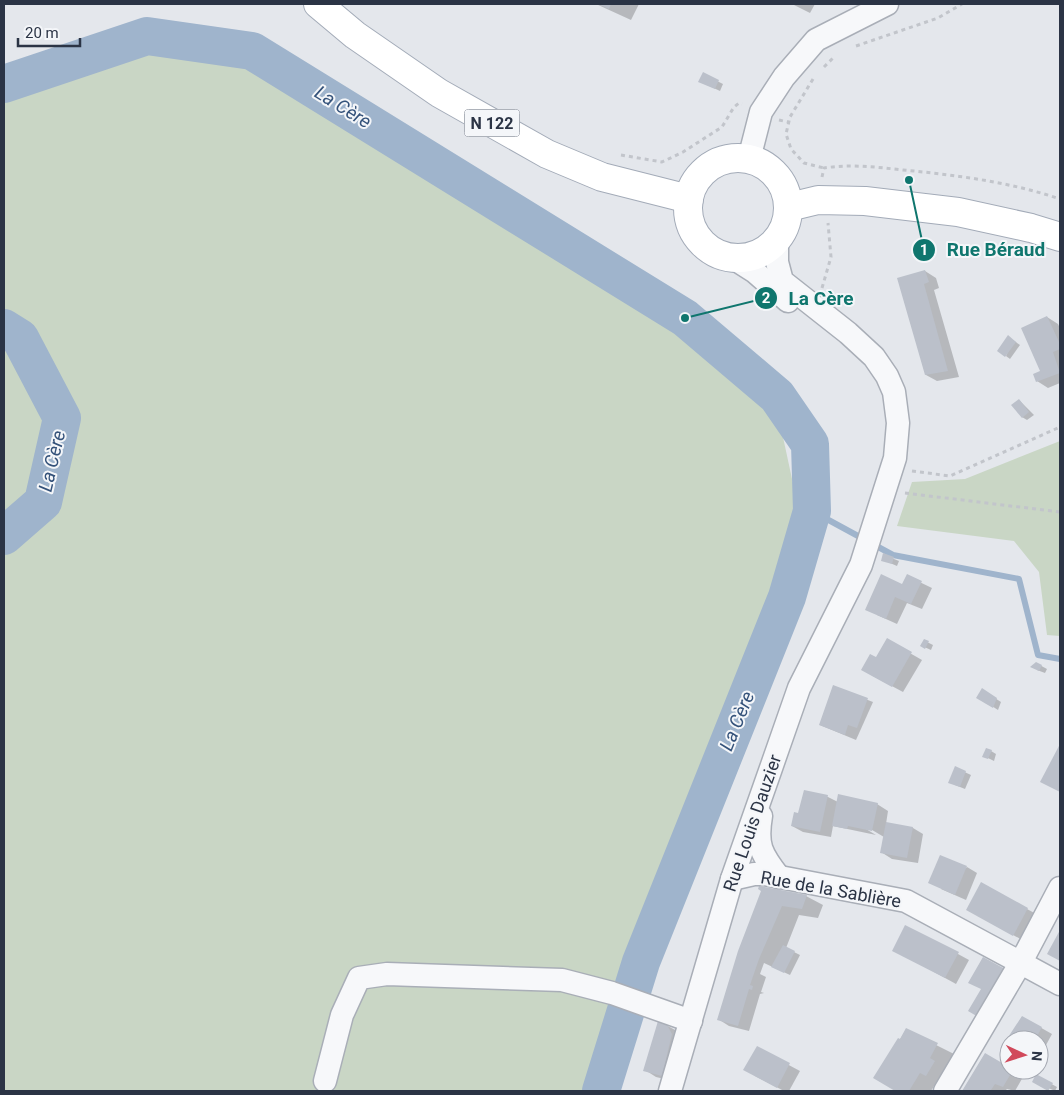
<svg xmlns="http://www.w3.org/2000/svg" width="1064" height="1095" viewBox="0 0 1064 1095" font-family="Roboto,sans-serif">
	<rect width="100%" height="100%" fill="#e4e7ec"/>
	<!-- green -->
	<g fill="#c9d6c5">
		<polygon points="145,45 252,56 659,313 775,400 800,516 755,653 615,1019 590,1091 4,1091 4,89"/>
		<polygon points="1060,441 1060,636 1047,635 1039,572 1014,541 897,526 912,482 965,479"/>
	</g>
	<!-- shadow -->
	<g fill="#0003">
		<polygon points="596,4 639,4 631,20"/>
		<polygon points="792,4 815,4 810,13"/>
		<polygon points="703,74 723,84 720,91 705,84"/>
		<polygon points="925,271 936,278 939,288 934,290 959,377 937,381 926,375 899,279"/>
		<polygon points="1047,317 1058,324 1060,328 1060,383 1048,388 1037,381 1042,372"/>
		<polygon points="1013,340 1020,345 1010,359 1006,356"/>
		<polygon points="1019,400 1034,415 1027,420 1022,417"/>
		<polygon points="884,555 899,561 897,566 883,560"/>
		<polygon points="907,576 932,588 922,609 907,603 897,624 877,615 903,586"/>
		<polygon points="887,640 922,660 903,692 873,676 877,659"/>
		<polygon points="925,641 933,645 931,650 922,646"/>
		<polygon points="1036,663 1047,669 1045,673 1037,670"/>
		<polygon points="834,687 873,702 856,740 820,725"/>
		<polygon points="987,693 1001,702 998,710 978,697"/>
		<polygon points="991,751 996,754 994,761 984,756"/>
		<polygon points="956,768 971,775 965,789 955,785"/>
		<polygon points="805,791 828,797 838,802 877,804 888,811 886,824 913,828 923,834 918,863 892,859 881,852 884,837 867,827 866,829 876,835 833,826 831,837 803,832 792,826 799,814"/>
		<polygon points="967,867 977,873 966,900 941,889"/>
		<polygon points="763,891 806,896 823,905 818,918 799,915 786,948 800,955 790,975 764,963 760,974 766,977 761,992 764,993 760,994 749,1031 729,1026 718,1019"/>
		<polygon points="1027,909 1038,915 1024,941 968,910"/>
		<polygon points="958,954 969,960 956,984 905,956"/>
		<polygon points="1022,1017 1052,1034 1039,1058 1039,1040 1009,1040 1009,1047 1005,1044"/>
		<polygon points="666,1025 677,1031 673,1081 656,1077 645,1070"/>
		<polygon points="906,1030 954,1054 943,1085 937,1081 931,1091 898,1091 875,1078"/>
		<polygon points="757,1048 800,1071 789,1091 784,1091 755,1076"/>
		<polygon points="985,1055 1023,1077 1015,1091 1007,1089 1005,1091 963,1091"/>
		<polygon points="1037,1076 1057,1087 1055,1091 1033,1081"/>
	</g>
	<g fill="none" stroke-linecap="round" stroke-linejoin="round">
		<!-- stream -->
		<polyline stroke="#9fb4cc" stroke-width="6" points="812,511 893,555 1019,579 1038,655 1060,659"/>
		<!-- river -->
		<g stroke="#9fb4cc" stroke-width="38">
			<polyline points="4,84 147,36 252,51 685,318 777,396 810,444 812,511 787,597 641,962 601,1091"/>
			<polyline points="4,328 20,338 62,418 43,502 4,536"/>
		</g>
	</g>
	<!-- building -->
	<g fill="#bbc0ca">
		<polygon points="598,4 611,4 609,9"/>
		<polygon points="703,72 719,80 715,89 698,82"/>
		<polygon points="925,270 929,282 924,284 948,371 925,375 897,278"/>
		<polygon points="1047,316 1060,344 1060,349 1053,352 1060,373 1036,382 1033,374 1040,371 1021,328"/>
		<polygon points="1008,335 1016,342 1005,357 997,351"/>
		<polygon points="1019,399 1029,412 1022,418 1011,405"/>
		<polygon points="883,553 894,557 892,564 881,561"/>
		<polygon points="881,574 902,584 907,574 922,581 911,604 895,597 886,619 865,610"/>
		<polygon points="887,638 912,652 892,687 861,670 870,654 876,657"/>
		<polygon points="924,639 929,641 925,649 920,646"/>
		<polygon points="1036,662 1042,665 1039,671 1030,667"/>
		<polygon points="833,685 868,698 857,728 848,725 845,735 819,725"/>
		<polygon points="982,688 997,698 993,708 976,698"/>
		<polygon points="1060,744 1060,792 1040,782"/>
		<polygon points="986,748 992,750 988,759 982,757"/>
		<polygon points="955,766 966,771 960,787 948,783"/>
		<polygon points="804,790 828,795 820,832 791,826 794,812 798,813"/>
		<polygon points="838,794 878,803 872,831 848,826 847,829 832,826"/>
		<polygon points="886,822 913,827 907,858 880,853"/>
		<polygon points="940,855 967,866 955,895 928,883"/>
		<polygon points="981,882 1028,908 1013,936 966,910"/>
		<polygon points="759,886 807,895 802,909 782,906 759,959 750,985 753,986 752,990 749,989 738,1026 717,1020 738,951 761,891 758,889"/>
		<polygon points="905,925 959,952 945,978 892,951"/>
		<polygon points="1060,930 1060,961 1047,954"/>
		<polygon points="783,945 795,951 784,973 771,967"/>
		<polygon points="983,957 1005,969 980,1018 968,1011 981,989 968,983"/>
		<polygon points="1022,1016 1042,1027 1035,1040 1009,1040 1009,1048 1003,1045"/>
		<polygon points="658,1021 666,1023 672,1034 662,1076 643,1071"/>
		<polygon points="906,1028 938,1043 930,1058 935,1061 926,1076 920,1073 909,1091 895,1091 873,1078 898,1038 900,1039"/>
		<polygon points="757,1046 790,1063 777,1088 743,1070"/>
		<polygon points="985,1053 1009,1067 1009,1070 1013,1070 1003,1087 995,1084 991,1090 993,1091 962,1091"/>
		<polygon points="1036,1074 1053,1083 1048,1091 1032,1082"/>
	</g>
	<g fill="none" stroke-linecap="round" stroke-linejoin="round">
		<!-- minor casing -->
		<g stroke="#a9aeb7" stroke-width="25">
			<g id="minor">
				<polyline points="749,159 761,112 784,77 816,40 887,4"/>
				<polyline points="733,258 755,272 788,301"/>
				<path d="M761 816C756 845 761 854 779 877"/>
				<polyline points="732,879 754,874 764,874 906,901 1060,984"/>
				<polyline points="325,1081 342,1015 359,978 387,974 562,980 612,993 691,1021"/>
				<polyline points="670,1091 732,879 770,771 799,688 861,565 895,458 898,423 894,392 887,376 874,357 848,333 782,281 777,262 777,240"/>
				<polyline points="945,1091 1021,962 1060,888"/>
			</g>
		</g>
		<!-- primary casing -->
		<g stroke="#a3abb8" stroke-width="30">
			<g id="primary">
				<polyline points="318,4 355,35 439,93 547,154 602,177 689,199"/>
				<circle cx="738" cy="208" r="50"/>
				<polyline points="789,207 818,200 865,201 958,212 1031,228 1060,237"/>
			</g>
		</g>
		<!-- path -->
		<g stroke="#c2c5cb" stroke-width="3" stroke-dasharray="4 4" stroke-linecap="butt">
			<polyline points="856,46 938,18 962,4"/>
			<polyline points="824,67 835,56"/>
			<polyline points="813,79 790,117 786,134 791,149 804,163 824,168"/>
			<polyline points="779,120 788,122"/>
			<polyline points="621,155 662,162 683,152 722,127 734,107 739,103 742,104"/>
			<path d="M822 177 824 168C851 164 876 167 903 170 956 175 1010 182 1060 199"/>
			<polyline points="822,288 831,257 828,223"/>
			<polyline points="912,471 950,476 1060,427"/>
			<polyline points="905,493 1060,512"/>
		</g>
		<!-- minor -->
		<use href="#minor" stroke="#f7f8fa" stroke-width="22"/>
		<!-- primary -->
		<use href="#primary" stroke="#fff" stroke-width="28"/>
	</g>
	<g text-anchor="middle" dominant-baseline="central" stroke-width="4" stroke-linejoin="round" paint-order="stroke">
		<!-- shield labels -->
		<rect fill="#f4f6f9" stroke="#676e7b" stroke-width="1" x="464.5" y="109.5" width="55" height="27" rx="4"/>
		<g font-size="16" font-weight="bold" fill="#2b3445">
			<text x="492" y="123">N 122</text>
		</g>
		<!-- street labels -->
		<g font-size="18" fill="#2b3445" stroke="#f4f6f9">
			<text transform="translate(752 823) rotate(-71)">Rue Louis Dauzier</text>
			<text transform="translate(831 889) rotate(10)">Rue de la Sablière</text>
		</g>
		<!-- water labels -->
		<g font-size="19" font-style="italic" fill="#34527a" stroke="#f4f6f9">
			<text transform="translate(343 107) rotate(32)">La Cère</text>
			<text transform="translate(52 461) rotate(-77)">La Cère</text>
			<text transform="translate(737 721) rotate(-68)">La Cère</text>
		</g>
	</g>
	<!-- callouts -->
	<path fill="none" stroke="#0f766e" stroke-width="2" d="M909 180L924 250M685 318L766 298"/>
	<g fill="#0f766e" stroke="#f4f6f9" stroke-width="2">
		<circle cx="909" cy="180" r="5"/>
		<circle cx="685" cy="318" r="5"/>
		<circle cx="924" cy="250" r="12"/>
		<circle cx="766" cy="298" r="12"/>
	</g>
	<g font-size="15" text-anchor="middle" font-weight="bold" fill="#fff">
		<text x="924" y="255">1</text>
		<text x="766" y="303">2</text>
	</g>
	<g font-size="19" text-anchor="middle" font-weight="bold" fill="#0f766e" stroke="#f4f6f9" stroke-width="4" stroke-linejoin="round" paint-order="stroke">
		<text x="996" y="256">Rue Béraud</text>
		<text x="821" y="305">La Cère</text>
	</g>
	<!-- border -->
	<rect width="1064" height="1095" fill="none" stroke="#2b3445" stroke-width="10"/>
	<!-- north arrow -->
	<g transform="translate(1024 1055) rotate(94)"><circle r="24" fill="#f4f6f9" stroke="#a4a8b1"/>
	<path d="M0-4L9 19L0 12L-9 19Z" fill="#d1495b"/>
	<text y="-8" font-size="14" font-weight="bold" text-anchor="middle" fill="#2b3445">N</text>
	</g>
	<!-- scale -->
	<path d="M18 38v8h62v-8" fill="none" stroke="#2b3445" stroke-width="2.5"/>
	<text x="25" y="38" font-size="15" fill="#2b3445" stroke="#f4f6f9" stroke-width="4" paint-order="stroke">20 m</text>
</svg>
